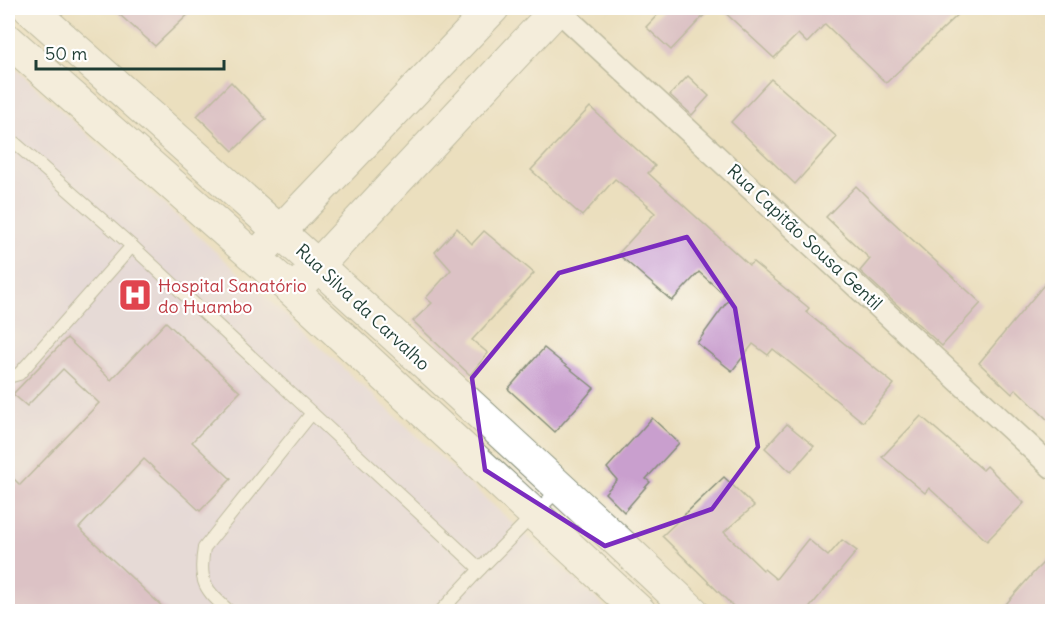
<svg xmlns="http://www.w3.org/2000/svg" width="1060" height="619" viewBox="0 0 1060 619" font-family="Delius,sans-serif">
	<rect width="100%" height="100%" fill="#fff"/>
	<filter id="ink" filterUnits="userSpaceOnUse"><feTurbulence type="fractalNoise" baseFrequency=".0167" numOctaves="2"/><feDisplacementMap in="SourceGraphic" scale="12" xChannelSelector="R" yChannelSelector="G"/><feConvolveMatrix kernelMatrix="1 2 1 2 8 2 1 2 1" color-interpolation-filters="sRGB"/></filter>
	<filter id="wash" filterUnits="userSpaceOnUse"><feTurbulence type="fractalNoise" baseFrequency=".008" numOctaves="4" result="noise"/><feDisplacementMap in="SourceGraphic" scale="24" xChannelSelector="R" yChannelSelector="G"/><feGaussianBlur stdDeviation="1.35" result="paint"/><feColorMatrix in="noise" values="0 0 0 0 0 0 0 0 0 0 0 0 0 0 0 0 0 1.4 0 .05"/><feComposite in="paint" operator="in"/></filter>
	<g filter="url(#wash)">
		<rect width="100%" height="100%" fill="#ebdfbe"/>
		<!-- built -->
		<polygon fill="#e0d4f4" points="8,62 519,529 609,611 8,611"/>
		<g id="blocks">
			<!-- building -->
			<g fill="#c99fce">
				<polygon points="112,8 195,8 155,46"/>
				<polygon points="664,8 711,8 671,50 646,27"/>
				<polygon points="720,8 965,8 886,83 825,24 807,43 798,34 774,58"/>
				<polygon points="688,76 709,96 692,115 670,95"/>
				<polygon points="771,79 837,137 795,184 731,122"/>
				<polygon points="231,82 266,119 233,151 197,116"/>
				<polygon points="590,107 655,166 648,173 749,265 753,262 809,308 806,312 894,384 863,422 773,349 768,355 753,344 732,371 697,343 729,299 699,272 672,301 618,254 655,213 647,206 648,205 615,179 582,216 531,170"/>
				<polygon points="856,186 878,208 981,303 942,346 860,271 870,259 826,217"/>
				<polygon points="457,228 472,244 484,231 534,273 472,340 488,353 470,375 413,321 432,303 426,298 451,270 435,252"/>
				<polygon points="1053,274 1053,425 1016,389 1012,394 979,363"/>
				<polygon points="166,322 240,392 192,442 231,479 200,511 144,459 79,528 168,612 8,612 8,473 20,485 99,403 63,369 27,406 13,394 67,338 111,380"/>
				<polygon points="544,348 594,388 555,432 508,389"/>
				<polygon points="921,416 983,470 987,466 1024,503 987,541 929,488 925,493 882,457"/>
				<polygon points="652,418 679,443 646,479 650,482 624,512 605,493 617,480 607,468"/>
				<polygon points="787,424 814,446 791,472 765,448"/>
				<polygon points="724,477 754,506 724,532 763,570 764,569 776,579 808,539 828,556 842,540 857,551 806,612 739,612 662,536"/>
				<polygon points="1053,553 1053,612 999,612 1035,571"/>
			</g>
		</g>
	</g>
	<g filter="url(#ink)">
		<use href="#blocks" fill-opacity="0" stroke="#858e79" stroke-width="1.5"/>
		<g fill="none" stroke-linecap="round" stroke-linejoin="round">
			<!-- lane casing -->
			<g stroke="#858e79" stroke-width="14">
				<g id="lane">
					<polyline points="8,137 132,246 480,569 440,612"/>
					<polyline points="8,377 19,374 132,246"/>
					<polyline points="480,569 559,489"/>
					<path d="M230 612C205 590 198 582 204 548L312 413"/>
				</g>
			</g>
			<!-- street casing -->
			<g stroke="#858e79" stroke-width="25">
				<polyline id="street" points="557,9 1052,467"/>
			</g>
			<!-- secondary casing -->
			<g stroke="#858e79" stroke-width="34">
				<g id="secondary">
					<path d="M29 8C253 206 475 406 693 612"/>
					<polyline points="8,40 294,292 640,612"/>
					<polyline points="266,246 493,8"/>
					<polyline points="304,280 558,8"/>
				</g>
			</g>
			<!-- lane -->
			<use href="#lane" stroke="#fff" stroke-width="12"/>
			<!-- street -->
			<use href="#street" stroke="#fff" stroke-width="22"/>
			<!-- secondary -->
			<use href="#secondary" stroke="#fff" stroke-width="32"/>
		</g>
	</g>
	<!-- marked area -->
	<path d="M0 0H1060V619H0ZM687 237 735 308 758 447 712 509 605 546 485 470 472 378 559 273Z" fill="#ebdfbe" fill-opacity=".55" fill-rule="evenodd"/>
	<path fill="none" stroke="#7b2cbf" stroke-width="4.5" stroke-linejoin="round" d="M687 237 735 308 758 447 712 509 605 546 485 470 472 378 559 273Z"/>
	<!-- icons -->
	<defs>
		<g id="hospital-square" transform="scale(1.725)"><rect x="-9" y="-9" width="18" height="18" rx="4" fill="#e0444e" stroke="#fff"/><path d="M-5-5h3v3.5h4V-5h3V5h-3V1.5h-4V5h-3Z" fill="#fff"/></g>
	</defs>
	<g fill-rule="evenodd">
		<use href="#hospital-square" x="135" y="295"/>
	</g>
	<g text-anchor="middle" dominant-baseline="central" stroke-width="4.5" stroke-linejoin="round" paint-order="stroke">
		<!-- street labels -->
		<g font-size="18" fill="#1f3d34" stroke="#fff">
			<text transform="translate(805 237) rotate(43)">Rua Capitão Sousa Gentil</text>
			<text transform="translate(363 307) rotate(43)">Rua Silva da Carvalho</text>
		</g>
		<!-- health labels -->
		<g font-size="18" fill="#be3a42" stroke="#fff" text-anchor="start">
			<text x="158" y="285">Hospital Sanatório<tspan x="158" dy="21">do Huambo</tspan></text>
		</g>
	</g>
	<!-- margin -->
	<rect width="1060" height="619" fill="none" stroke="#fff" stroke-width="30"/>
	<!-- scale -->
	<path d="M36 60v9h188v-9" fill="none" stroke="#1f3d34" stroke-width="3"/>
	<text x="45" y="60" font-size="18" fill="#1f3d34" stroke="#ffffff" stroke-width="4.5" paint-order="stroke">50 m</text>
</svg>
